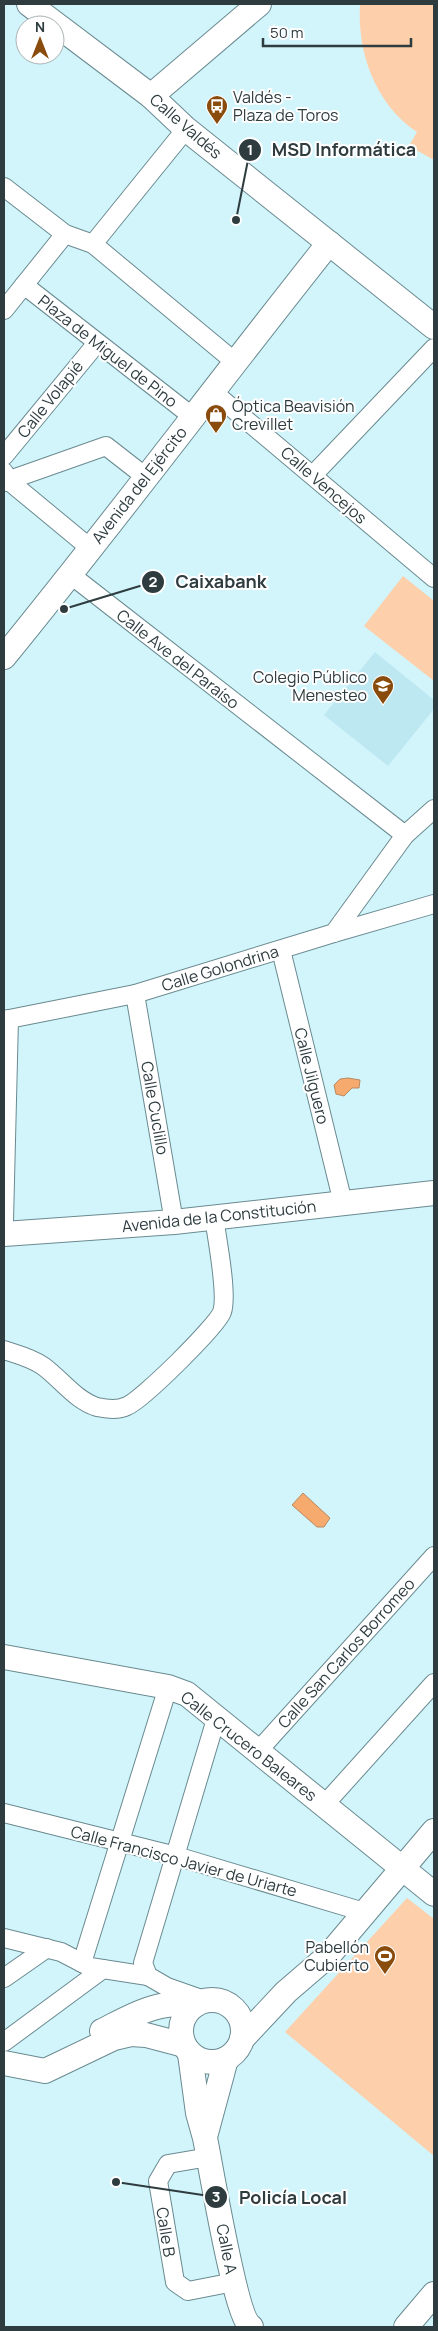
<svg xmlns="http://www.w3.org/2000/svg" width="438" height="2331" viewBox="0 0 438 2331" font-family="Manrope,sans-serif">
	<rect width="100%" height="100%" fill="#d2f5fc"/>
	<!-- built -->
	<polygon fill="#bde8f2" points="375,652 434,700 434,709 388,766 324,715"/>
	<!-- green -->
	<g fill="#fecfab">
		<path d="M360 4H434V160L409 146 417 132C375 104 357 52 360 4Z"/>
		<polygon points="403,576 434,601 434,681 364,626"/>
		<polygon points="407,1898 434,1919 434,2156 285,2032"/>
	</g>
	<!-- water -->
	<g fill="#f6aa6d" stroke="#ba895f">
		<polygon points="348,1078 360,1080 359,1088 352,1088 344,1096 336,1094 334,1085 340,1079"/>
		<polygon points="303,1493 330,1518 324,1527 317,1527 292,1505"/>
	</g>
	<g fill="none" stroke-linecap="round" stroke-linejoin="round">
		<!-- street casing -->
		<g stroke="#6a8a90" stroke-width="20">
			<g id="street">
				<polyline points="4,187 65,234 93,244 235,362"/>
				<polyline points="93,244 186,129"/>
				<polyline points="24,285 193,417"/>
				<polyline points="4,310 65,234"/>
				<polyline points="213,392 434,578"/>
				<polyline points="4,456 97,343"/>
				<polyline points="4,472 9,481 90,548"/>
				<polyline points="313,475 434,348"/>
				<polyline points="4,482 106,446 147,478"/>
				<polyline points="71,575 405,835"/>
				<polyline points="334,933 405,835 434,809"/>
				<polyline points="281,950 343,1203"/>
				<polyline points="135,994 174,1222"/>
				<polyline points="4,1020 135,994 334,933 434,904"/>
				<polyline points="4,1221 9,1019"/>
				<path d="M4 1350C16 1354 32 1358 43 1366 61 1379 75 1400 97 1407 106 1409 119 1410 127 1406 142 1400 217 1326 222 1312 228 1295 217 1238 214 1218"/>
				<polyline points="258,1751 434,1556"/>
				<polyline points="325,1804 434,1683"/>
				<polyline points="4,1813 176,1856 364,1912"/>
				<polyline points="4,1938 61,1952 90,1967 148,1976"/>
				<polyline points="82,1963 168,1687"/>
				<polyline points="4,1978 47,1948"/>
				<polyline points="204,2000 167,1987 148,1976 143,1963 216,1719"/>
				<polyline points="4,2042 103,1969"/>
				<polyline points="209,2157 168,2164 158,2181 175,2282 188,2291 234,2282"/>
			</g>
		</g>
		<!-- secondary casing -->
		<g stroke="#6a8a90" stroke-width="26">
			<g id="secondary">
				<polyline points="29,4 151,96 186,129 434,327"/>
				<polyline points="151,96 259,4"/>
				<path d="M4 657C115 521 220 380 329 243"/>
				<polyline points="4,1234 174,1222 434,1193"/>
				<polyline points="4,1657 168,1687 187,1694 434,1894"/>
				<circle cx="212" cy="2031" r="31"/>
				<path d="M102 2031C134 2015 157 2000 195 2005"/>
				<polyline points="242,2039 286,1992 329,1955 434,1831"/>
				<path d="M190 2054 198 2113 205 2138C211 2167 235 2315 251 2327"/>
				<polyline points="4,2063 45,2071 114,2038 131,2034 146,2035 184,2045"/>
				<polyline points="206,2133 226,2059"/>
				<polyline points="406,2327 434,2294"/>
			</g>
		</g>
		<!-- street -->
		<use href="#street" stroke="#fff" stroke-width="18"/>
		<!-- secondary -->
		<use href="#secondary" stroke="#fff" stroke-width="24"/>
	</g>
	<!-- icons -->
	<defs>
		<g id="bus-pin" transform="scale(1.125)"><path d="M0 17L-7.5 6A9.5 9.5 0 1 1 7.5 6Z" fill="#894c0d" stroke="#fff"/><path d="M-5-6H5V4H4V6H2V4H-2V6H-4V4H-5ZM-3.5-4V0h7V-4ZM-3.5 1.2v1.5H-2V1.2ZM2 1.2v1.5H3.5V1.2Z" fill="#fff"/></g>
		<g id="shop-pin" transform="scale(1.125)"><path d="M0 17L-7.5 6A9.5 9.5 0 1 1 7.5 6Z" fill="#894c0d" stroke="#fff"/><path d="M-5-2.5h2.3a2.7 3.5 0 0 1 5.4 0H5L5.5 6h-11ZM-1.5-2.5h3a1.5 2.3 0 0 0-3 0Z" fill="#fff"/></g>
		<g id="school-pin" transform="scale(1.125)"><path d="M0 17L-7.5 6A9.5 9.5 0 1 1 7.5 6Z" fill="#894c0d" stroke="#fff"/><path d="M0-5L7-2L0 1L-7-2ZM-4 1L0 2.5L4 1V4Q0 6-4 4Z" fill="#fff"/></g>
		<g id="stadium-pin" transform="scale(1.125)"><path d="M0 17L-7.5 6A9.5 9.5 0 1 1 7.5 6Z" fill="#894c0d" stroke="#fff"/><path d="M0-5a6.5 5 0 1 0 0 10a6.5 5 0 1 0 0-10ZM-3.5-1.8h7v3.6h-7Z" fill="#fff"/></g>
	</defs>
	<g fill-rule="evenodd">
		<use href="#bus-pin" x="217" y="106"/>
		<use href="#shop-pin" x="216" y="415"/>
		<use href="#school-pin" x="383" y="686"/>
		<use href="#stadium-pin" x="385" y="1956"/>
	</g>
	<g text-anchor="middle" dominant-baseline="central" stroke-width="4" stroke-linejoin="round" paint-order="stroke">
		<!-- poi labels -->
		<g font-size="16" fill="#2e3c3f" stroke="#fff" text-anchor="start">
			<text x="233" y="97">Valdés -<tspan x="233" dy="18">Plaza de Toros</tspan></text>
			<text x="232" y="406">Óptica Beavisión<tspan x="232" dy="18">Crevillet</tspan></text>
			<text x="367" y="677" text-anchor="end">Colegio Público<tspan x="367" dy="18">Menesteo</tspan></text>
			<text x="369" y="1947" text-anchor="end">Pabellón<tspan x="369" dy="18">Cubierto</tspan></text>
		</g>
		<!-- street labels -->
		<g font-size="16" fill="#2e3c3f" stroke="#fff">
			<text transform="translate(186 126) rotate(41)">Calle Valdés</text>
			<text transform="translate(108 351) rotate(38)">Plaza de Miguel de Pino</text>
			<text transform="translate(50 399) rotate(-51)">Calle Volapié</text>
			<text transform="translate(139 485) rotate(-52)">Avenida del Ejército</text>
			<text transform="translate(324 485) rotate(41)">Calle Vencejos</text>
			<text transform="translate(178 659) rotate(38)">Calle Ave del Paraíso</text>
			<text transform="translate(220 968) rotate(-17)">Calle Golondrina</text>
			<text transform="translate(312 1076) rotate(76)">Calle Jilguero</text>
			<text transform="translate(155 1108) rotate(80)">Calle Cuclillo</text>
			<text transform="translate(219 1216) rotate(-6)">Avenida de la Constitución</text>
			<text transform="translate(346 1653) rotate(-48)">Calle San Carlos Borromeo</text>
			<text transform="translate(249 1746) rotate(38)">Calle Crucero Baleares</text>
			<text transform="translate(184 1861) rotate(15)">Calle Francisco Javier de Uriarte</text>
			<text transform="translate(166 2232) rotate(81)">Calle B</text>
			<text transform="translate(227 2249) rotate(79)">Calle A</text>
		</g>
	</g>
	<!-- callouts -->
	<path fill="none" stroke="#2e3c3f" stroke-width="2" d="M236 220L250 150M64 609L153 582M116 2182L216 2197"/>
	<g fill="#2e3c3f" stroke="#fff" stroke-width="2">
		<circle cx="236" cy="220" r="5"/>
		<circle cx="64" cy="609" r="5"/>
		<circle cx="116" cy="2182" r="5"/>
		<circle cx="250" cy="150" r="12"/>
		<circle cx="153" cy="582" r="12"/>
		<circle cx="216" cy="2197" r="12"/>
	</g>
	<g font-size="15" text-anchor="middle" font-weight="bold" fill="#fff">
		<text x="250" y="155">1</text>
		<text x="153" y="587">2</text>
		<text x="216" y="2202">3</text>
	</g>
	<g font-size="18" text-anchor="middle" font-weight="bold" fill="#2e3c3f" stroke="#fff" stroke-width="4" stroke-linejoin="round" paint-order="stroke">
		<text x="344" y="156">MSD Informática</text>
		<text x="221" y="588">Caixabank</text>
		<text x="293" y="2204">Policía Local</text>
	</g>
	<!-- border -->
	<rect width="438" height="2331" fill="none" stroke="#2e3c3f" stroke-width="10"/>
	<!-- north arrow -->
	<g transform="translate(40 40)"><circle r="24" fill="#ffffff" stroke="#abb1b2"/>
	<path d="M0-4L9 19L0 12L-9 19Z" fill="#894c0d"/>
	<text y="-8" font-size="14" font-weight="bold" text-anchor="middle" fill="#2e3c3f">N</text>
	</g>
	<!-- scale -->
	<path d="M263 38v8h148v-8" fill="none" stroke="#2e3c3f" stroke-width="2.5"/>
	<text x="270" y="38" font-size="15" fill="#2e3c3f" stroke="#ffffff" stroke-width="4" paint-order="stroke">50 m</text>
</svg>
